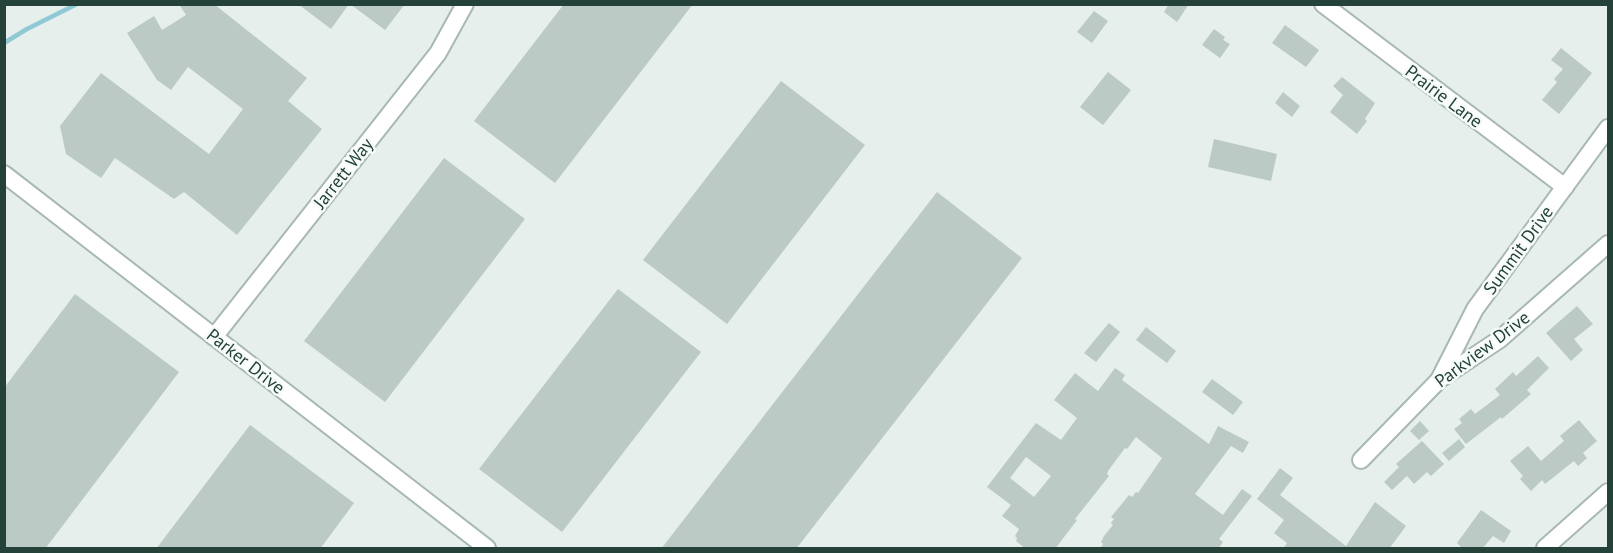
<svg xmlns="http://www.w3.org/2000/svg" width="1613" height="553" viewBox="0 0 1613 553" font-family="'PT Sans',sans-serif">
	<rect width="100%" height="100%" fill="#e6efeb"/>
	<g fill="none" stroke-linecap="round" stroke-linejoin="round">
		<!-- stream -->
		<polyline stroke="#8ec9d4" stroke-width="4.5" points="4,43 27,29 77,4"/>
	</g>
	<!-- building -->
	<g fill="#bbcac4" fill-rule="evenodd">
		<polygon points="179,4 214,4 307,78 288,101 322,129 237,235 184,192 174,199 115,158 101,178 66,154 60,126 101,73 209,154 243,109 188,67 171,90 157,80 127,33 154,16 162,30 186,15"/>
		<polygon points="298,4 349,4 331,29"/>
		<polygon points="350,4 405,4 385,30"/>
		<polygon points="564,4 693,4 555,183 474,121"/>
		<polygon points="1169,4 1189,4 1177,22 1164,12"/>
		<polygon points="1094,11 1108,21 1092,43 1077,32"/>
		<polygon points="1285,25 1319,50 1306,67 1272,43"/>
		<polygon points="1214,29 1225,37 1223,40 1230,44 1220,58 1202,45"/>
		<polygon points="1561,48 1592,73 1559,114 1542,100 1557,82 1554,79 1563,69 1551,60"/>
		<polygon points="1108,72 1131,90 1103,125 1080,107"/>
		<polygon points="1342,77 1375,103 1365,119 1367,121 1357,134 1330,112 1343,95 1333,86"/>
		<polygon points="781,81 865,145 727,324 643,260"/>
		<polygon points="1283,92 1300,106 1292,117 1275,103"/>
		<polygon points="1214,139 1277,154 1271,181 1208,167"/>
		<polygon points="444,158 525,219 385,402 304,341"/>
		<polygon points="937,192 1022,258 796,549 661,549"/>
		<polygon points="618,289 701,352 562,532 479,469"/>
		<polygon points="75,294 179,372 45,549 4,549 4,388"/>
		<polygon points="1577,306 1593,324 1574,339 1583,350 1571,361 1546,333"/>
		<polygon points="1109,323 1120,332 1096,362 1084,353"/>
		<polygon points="1146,327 1176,351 1167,363 1136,340"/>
		<polygon points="1538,356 1549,368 1527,390 1531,394 1502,419 1501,417 1466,444 1454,429 1462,423 1459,419 1471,409 1475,414 1500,395 1495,389 1513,372 1516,376"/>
		<path d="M1115 368 1125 375 1122 380 1209 444 1218 426 1249 442 1243 453 1231 446 1195 494 1223 515 1242 489 1252 496 1219 539 1223 542 1218 549H1100L1103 544 1101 542 1104 536 1113 525 1111 523 1114 519 1111 517 1129 495 1132 497 1136 492 1138 493 1162 458 1136 437 1127 449 1125 448 1108 471 1107 474 1109 476 1075 519 1077 520 1055 549H1026L1016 541 1017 538 1015 536 1019 529 1002 516 1011 505 987 487 1036 423 1061 440 1077 418 1054 400 1075 373 1098 391ZM1026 457 1051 476 1034 497 1010 478Z"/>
		<polygon points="1212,379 1243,402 1233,415 1202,392"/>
		<polygon points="1579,420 1597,441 1583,453 1587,458 1578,466 1574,461 1545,484 1542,480 1531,491 1520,479 1523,476 1510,461 1528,446 1541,461 1564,441 1560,436"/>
		<polygon points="1420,421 1429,431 1419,440 1410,431"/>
		<polygon points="250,425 354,503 320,549 156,549"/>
		<polygon points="1459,439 1465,447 1449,461 1442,453"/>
		<polygon points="1422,441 1444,464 1431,476 1427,472 1414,484 1407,476 1392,490 1384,482 1399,467 1396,464"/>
		<polygon points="1280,468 1293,478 1280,495 1346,546 1375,502 1406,526 1389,549 1283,549 1287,543 1274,533 1284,520 1257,499"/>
		<polygon points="1481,510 1511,531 1504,543 1493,536 1482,549 1463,549 1457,543"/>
	</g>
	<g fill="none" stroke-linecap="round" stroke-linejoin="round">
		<!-- minor casing -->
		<g stroke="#a8b8b2" stroke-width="20">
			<g id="minor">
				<polyline points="1323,4 1565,187"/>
				<polyline points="4,174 487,548"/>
				<polyline points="214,337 438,53 465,4"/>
				<polyline points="1440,378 1475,309 1608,128"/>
				<polyline points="1361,460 1440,379 1500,339 1608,244"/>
				<polyline points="1545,548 1608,492"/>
			</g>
		</g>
		<!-- minor -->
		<use href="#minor" stroke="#fff" stroke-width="16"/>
	</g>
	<g text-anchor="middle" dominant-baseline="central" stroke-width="5" stroke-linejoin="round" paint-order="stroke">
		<!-- street labels -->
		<g font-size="18" fill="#24423a" stroke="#f7fbf9">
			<text transform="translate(1444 96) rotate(37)">Prairie Lane</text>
			<text transform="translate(343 173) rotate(-52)">Jarrett Way</text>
			<text transform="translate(1518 250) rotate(-54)">Summit Drive</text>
			<text transform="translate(1482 349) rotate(-37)">Parkview Drive</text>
			<text transform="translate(246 361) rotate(38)">Parker Drive</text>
		</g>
	</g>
	<!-- border -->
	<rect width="1613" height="553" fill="none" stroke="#24423a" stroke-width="12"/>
</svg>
